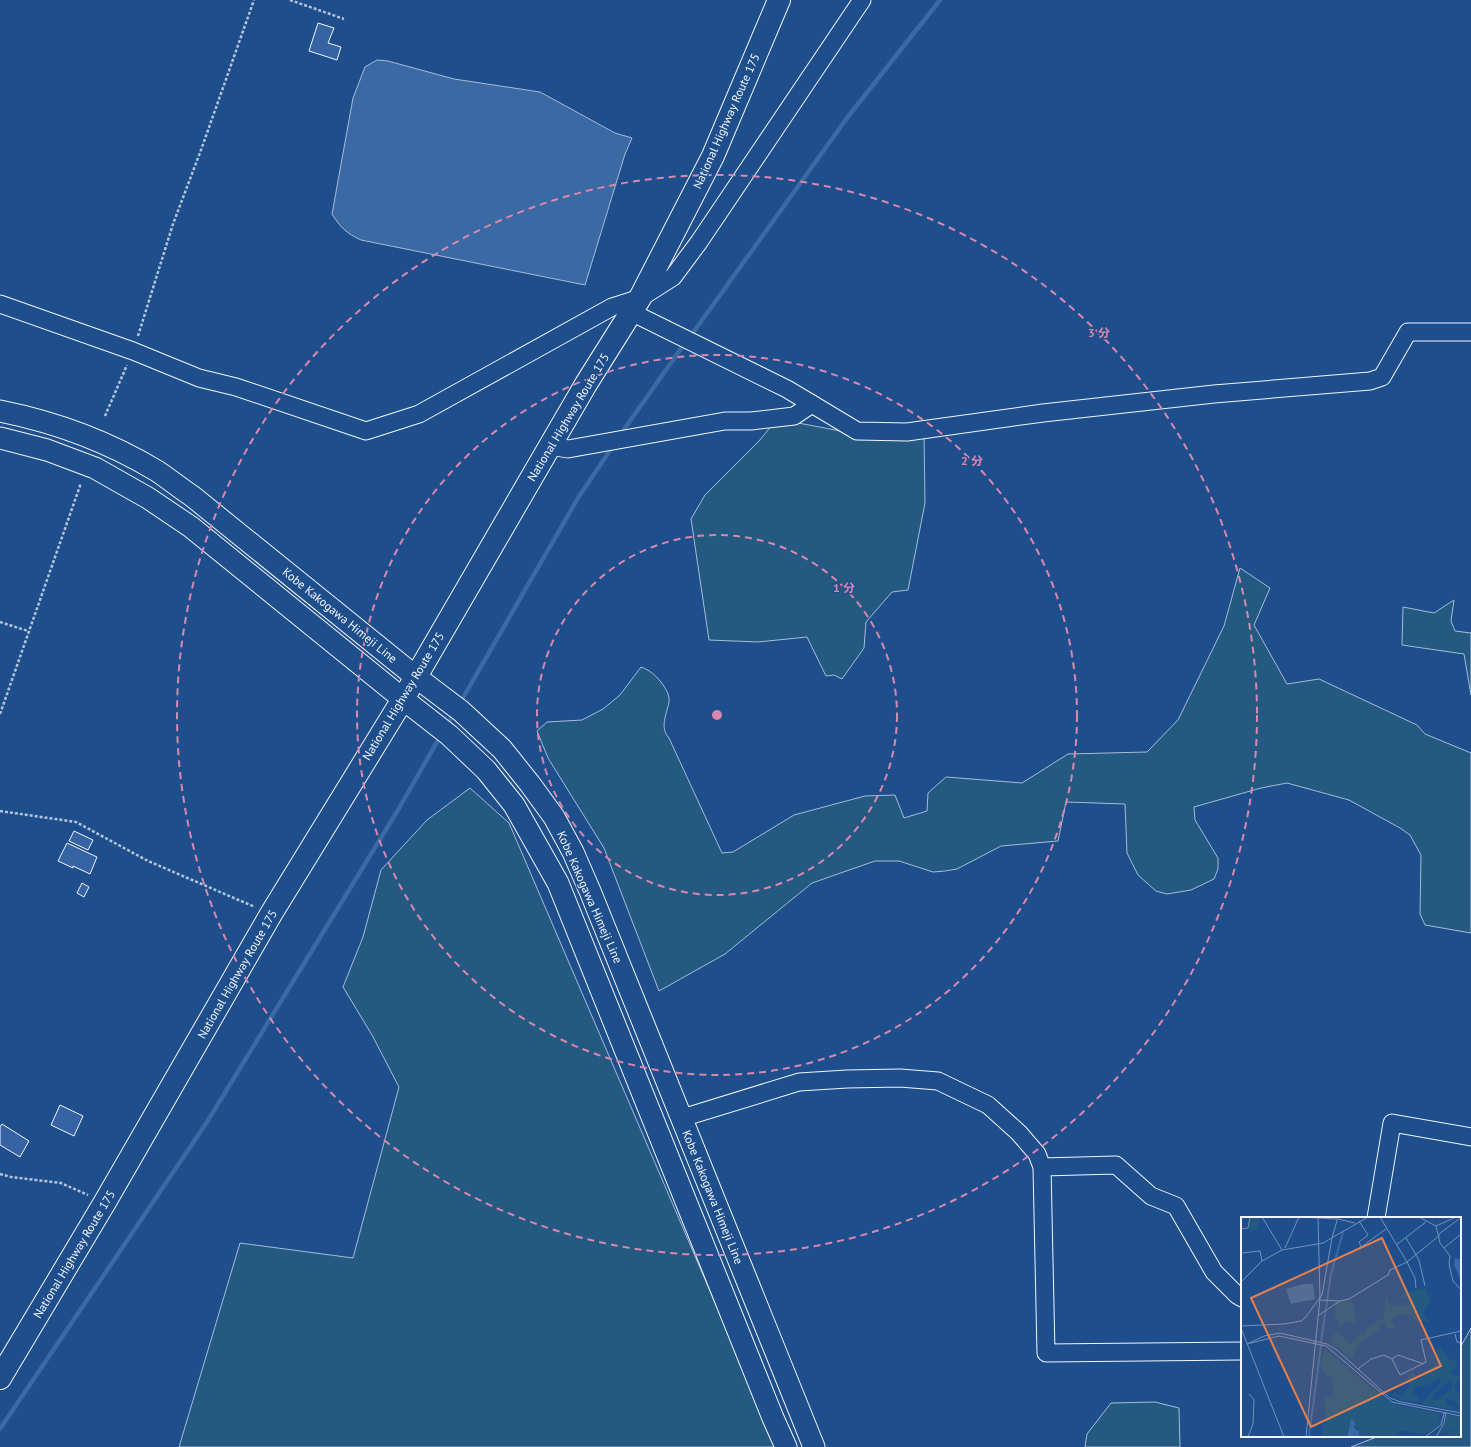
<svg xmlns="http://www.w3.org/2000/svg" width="1471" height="1447" viewBox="0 0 1471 1447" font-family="'PT Sans','Noto Sans JP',sans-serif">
	<rect width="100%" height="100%" fill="#1f4e8c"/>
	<!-- green -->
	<g fill="#245a82" stroke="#a8bbd7">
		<polygon points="777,419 851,433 924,435 925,503 908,590 892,592 866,622 864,648 842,679 834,675 826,676 807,637 758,642 709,640 691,519 705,495 759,441"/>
		<path d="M1240 568 1270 588 1254 625 1287 684 1319 679 1417 725 1425 734 1471 753V933L1425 925 1420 914 1421 855 1410 835 1400 828 1349 800 1287 783 1261 788 1194 807 1195 820 1218 858V869L1214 879 1191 890 1167 894 1156 891 1138 875 1127 853 1125 804 1066 802 1058 841 1001 846 957 869 945 871 933 872 899 861H875L812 883 725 954 659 991 604 848 548 758 537 731 547 722 582 720 603 709 620 695 641 667C651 671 654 674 661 682 665 688 670 694 669 702 667 714 659 727 669 738L722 853 733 852 794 815 865 796 895 795 904 818 927 811 928 793 946 777 1022 783 1068 754 1147 752 1178 720 1224 626Z"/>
		<polygon points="1454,600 1451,621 1455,631 1471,633 1471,695 1464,654 1402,645 1403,607 1434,613"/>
		<polygon points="470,788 509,823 777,1447 179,1447 240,1243 353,1258 399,1087 372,1035 343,987 363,937 381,870 427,820"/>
		<polygon points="1471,1328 1471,1447 1351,1447 1379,1436 1460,1436 1460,1348"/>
		<polygon points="1155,1402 1179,1408 1180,1447 1085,1447 1087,1434 1111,1403"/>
	</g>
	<!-- water -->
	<path fill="#3b69a3" stroke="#a8bbd7" d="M377 60 388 61 454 79 540 92 615 133 632 138 625 154 585 285 361 240C346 233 341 228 332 214L353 98 365 67Z"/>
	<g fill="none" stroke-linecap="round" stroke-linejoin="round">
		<!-- stream -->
		<g stroke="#3b69a3" stroke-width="4.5">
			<polyline points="690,337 847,118 940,0"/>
			<polyline points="620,435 685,343"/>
			<polyline points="460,703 578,498 613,446"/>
			<polyline points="446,727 454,713"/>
			<polyline points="0,1429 207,1122 398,810 441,735"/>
		</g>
	</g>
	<!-- building -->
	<g fill="#3563a3" stroke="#f2f6ff">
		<polygon points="318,23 334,28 328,43 341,47 337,60 309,51"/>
		<polygon points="74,831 93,840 88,850 69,841"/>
		<polygon points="67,843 97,857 90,874 73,866 73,868 58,861"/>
		<polygon points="82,883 89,887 84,897 77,893"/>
		<polygon points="60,1105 83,1116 74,1136 51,1125"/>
		<polygon points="2,1124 29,1141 20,1157 0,1145 0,1127"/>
	</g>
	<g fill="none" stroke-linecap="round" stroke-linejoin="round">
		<!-- minor casing -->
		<g stroke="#f2f6ff" stroke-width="19">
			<g id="minor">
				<polyline points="0,304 133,351 199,378 236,387 366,431 419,414 612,307 640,298 673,277 699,242 862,0"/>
				<polyline points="631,312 787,389 812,404"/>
				<polyline points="550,446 568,449 725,421 751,421 794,416 812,404 857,431 907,432 1043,413 1214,394 1370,381 1382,377 1408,332 1471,332"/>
				<polyline points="682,1118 799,1082 847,1079 900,1078 938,1081 988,1105 1019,1133 1037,1154 1042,1167 1046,1353 1242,1351"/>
				<polyline points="1042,1167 1116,1165 1151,1196 1176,1206 1214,1272 1237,1295 1242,1298"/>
				<polyline points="1376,1218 1392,1123 1471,1137"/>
			</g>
		</g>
		<!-- major casing -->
		<g stroke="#f2f6ff" stroke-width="23">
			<g id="major">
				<path d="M0 411C55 422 109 442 157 471 169 479 180 488 192 496L416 677 461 711 502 749 530 784 554 817 573 852 590 891 814 1447"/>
				<polyline points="0,438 47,450 95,468 148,498 191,527 403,699 449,735 486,770 514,805 558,883 773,1418 786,1447"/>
			</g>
		</g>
		<!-- highway casing -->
		<g stroke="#f2f6ff" stroke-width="24">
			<polyline id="highway" points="0,1378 105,1202 271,914 403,699 586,384 640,298 713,156 779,0"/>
		</g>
		<!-- path -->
		<g stroke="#b3c4dc" stroke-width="2.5" stroke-dasharray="3 2" stroke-linecap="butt">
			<polyline points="290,0 344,19"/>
			<polyline points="138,336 173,224 201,150 254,0"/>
			<polyline points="105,416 127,365"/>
			<polyline points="0,622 28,631"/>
			<polyline points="0,714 81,483"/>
			<polyline points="0,811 76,822 148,861 255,907"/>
			<polyline points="0,1174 11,1177 61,1183 88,1195"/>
		</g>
		<!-- minor -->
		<use href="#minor" stroke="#1f4e8c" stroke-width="17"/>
		<!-- major -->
		<use href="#major" stroke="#1f4e8c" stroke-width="21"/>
		<!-- highway -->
		<use href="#highway" stroke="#1f4e8c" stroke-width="22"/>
	</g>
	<!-- distance rings -->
	<g fill="none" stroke="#da87ad" stroke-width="2" stroke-dasharray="7 5">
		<circle cx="717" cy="715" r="180"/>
		<circle cx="717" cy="715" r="360"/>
		<circle cx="717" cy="715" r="540"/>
	</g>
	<g text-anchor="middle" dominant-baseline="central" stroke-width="3" stroke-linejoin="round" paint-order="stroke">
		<!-- street labels -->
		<g font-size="12" fill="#f2f6ff" stroke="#1f4e8c">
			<text transform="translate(726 121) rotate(-66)">National Highway Route 175</text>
			<text transform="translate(568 417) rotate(-59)">National Highway Route 175</text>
			<text transform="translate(340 615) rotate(39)">Kobe Kakogawa Himeji Line</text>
			<text transform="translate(403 696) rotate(-59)">National Highway Route 175</text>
			<text transform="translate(590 897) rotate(66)">Kobe Kakogawa Himeji Line</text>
			<text transform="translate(237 974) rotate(-60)">National Highway Route 175</text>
			<text transform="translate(713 1197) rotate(68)">Kobe Kakogawa Himeji Line</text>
			<text transform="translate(74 1254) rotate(-59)">National Highway Route 175</text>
		</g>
	</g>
	<!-- overview -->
	<g transform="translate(1241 1217)">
		<rect width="220" height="220" fill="#1f4e8c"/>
		<path d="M9 0 22 1 18 2 16 13 9 14 7 11ZM184 71 189 83 182 97 188 104H175L170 97 157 98 149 103 154 108 153 111 147 112 143 106 138 108 139 112 119 126 110 142 88 124 96 114 110 127 120 116H124L126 111 143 101 144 80 147 81V85L152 89 172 87 167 79 161 81 160 77ZM110 82 115 96 113 107 108 104 100 109 93 99 96 86ZM199 129 208 142 216 144 215 150 208 157 218 159 220 156V161L214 168 215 174 220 178V194L216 193 218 190 216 185 205 181 206 188 213 189V193L180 187 198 168 200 164 197 161 187 168 174 170 171 177 176 179 178 185 164 184 150 178 154 175 160 179 163 176 168 170 167 160 173 157 177 163 188 156 195 146 196 133ZM207 165H210L211 171 193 185 192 177ZM84 132 145 183 155 188 199 196 198 209 183 217 159 213 154 220H118V213L113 209 107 210 106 220H81L82 209 86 206 83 182 93 178 90 161 81 155 80 143ZM205 198 220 200V220H202L214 211 196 219 204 205Z" fill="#245a82" fill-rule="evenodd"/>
		<path d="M214 41 220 43V63L213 48ZM62 67H72L74 82 50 87 45 72ZM110 202 114 205 113 210 116 214 118 213V220H106Z" fill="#3b69a3"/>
		<path fill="none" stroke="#3b69a3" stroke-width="2" d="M80 125 90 57 102 15M68 219 80 128"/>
		<path fill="none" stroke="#7391ba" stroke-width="1" d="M21 0 41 33 82 26 127 0M59 0 96 2M139 0 166 45 174 61 175 71M178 0 195 9 215 0M97 2 114 6M118 4 127 18 118 25 120 30 145 12M195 9 199 26 209 39 208 47 212 64 220 73M0 12 7 11 9 0M198 17 218 2M165 21 178 43 184 69M155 28 185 5M44 31 58 0M203 31 220 17M0 36 19 34 21 44M0 65 21 44 41 33M79 83 99 84M78 98 99 84 108 82 147 58 149 53 166 45 199 18M0 109 43 107 60 104 64 101 81 78 91 21 97 0M0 111 43 220M214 117 216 125 220 126M6 127 23 119 39 116 86 127 96 133 149 181 160 185 220 196M6 127 38 119 85 129 151 185 220 199M151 142 157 138 183 147M117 152 130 142 143 138 151 142 159 158 185 145 180 123 220 114M7 220 12 207 13 183 8 177M65 220 79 81 77 0M184 220 200 208 203 196M195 220 203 206 205 195"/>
		<path fill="#ea8049" fill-opacity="0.15" stroke="#ea8049" stroke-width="2" d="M141 21 200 149 70 210 10 81Z"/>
		<rect width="220" height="220" fill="none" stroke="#f2f6ff" stroke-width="2"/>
	</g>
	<circle cx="717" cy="715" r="6" fill="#da87ad" stroke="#1f4e8c" stroke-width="2"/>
	<g font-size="12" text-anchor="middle" font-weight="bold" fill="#da87ad" stroke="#1f4e8c" stroke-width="3" stroke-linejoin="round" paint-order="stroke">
		<text x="1099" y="337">3 分</text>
		<text x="972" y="465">2 分</text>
		<text x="844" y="592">1 分</text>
	</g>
</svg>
